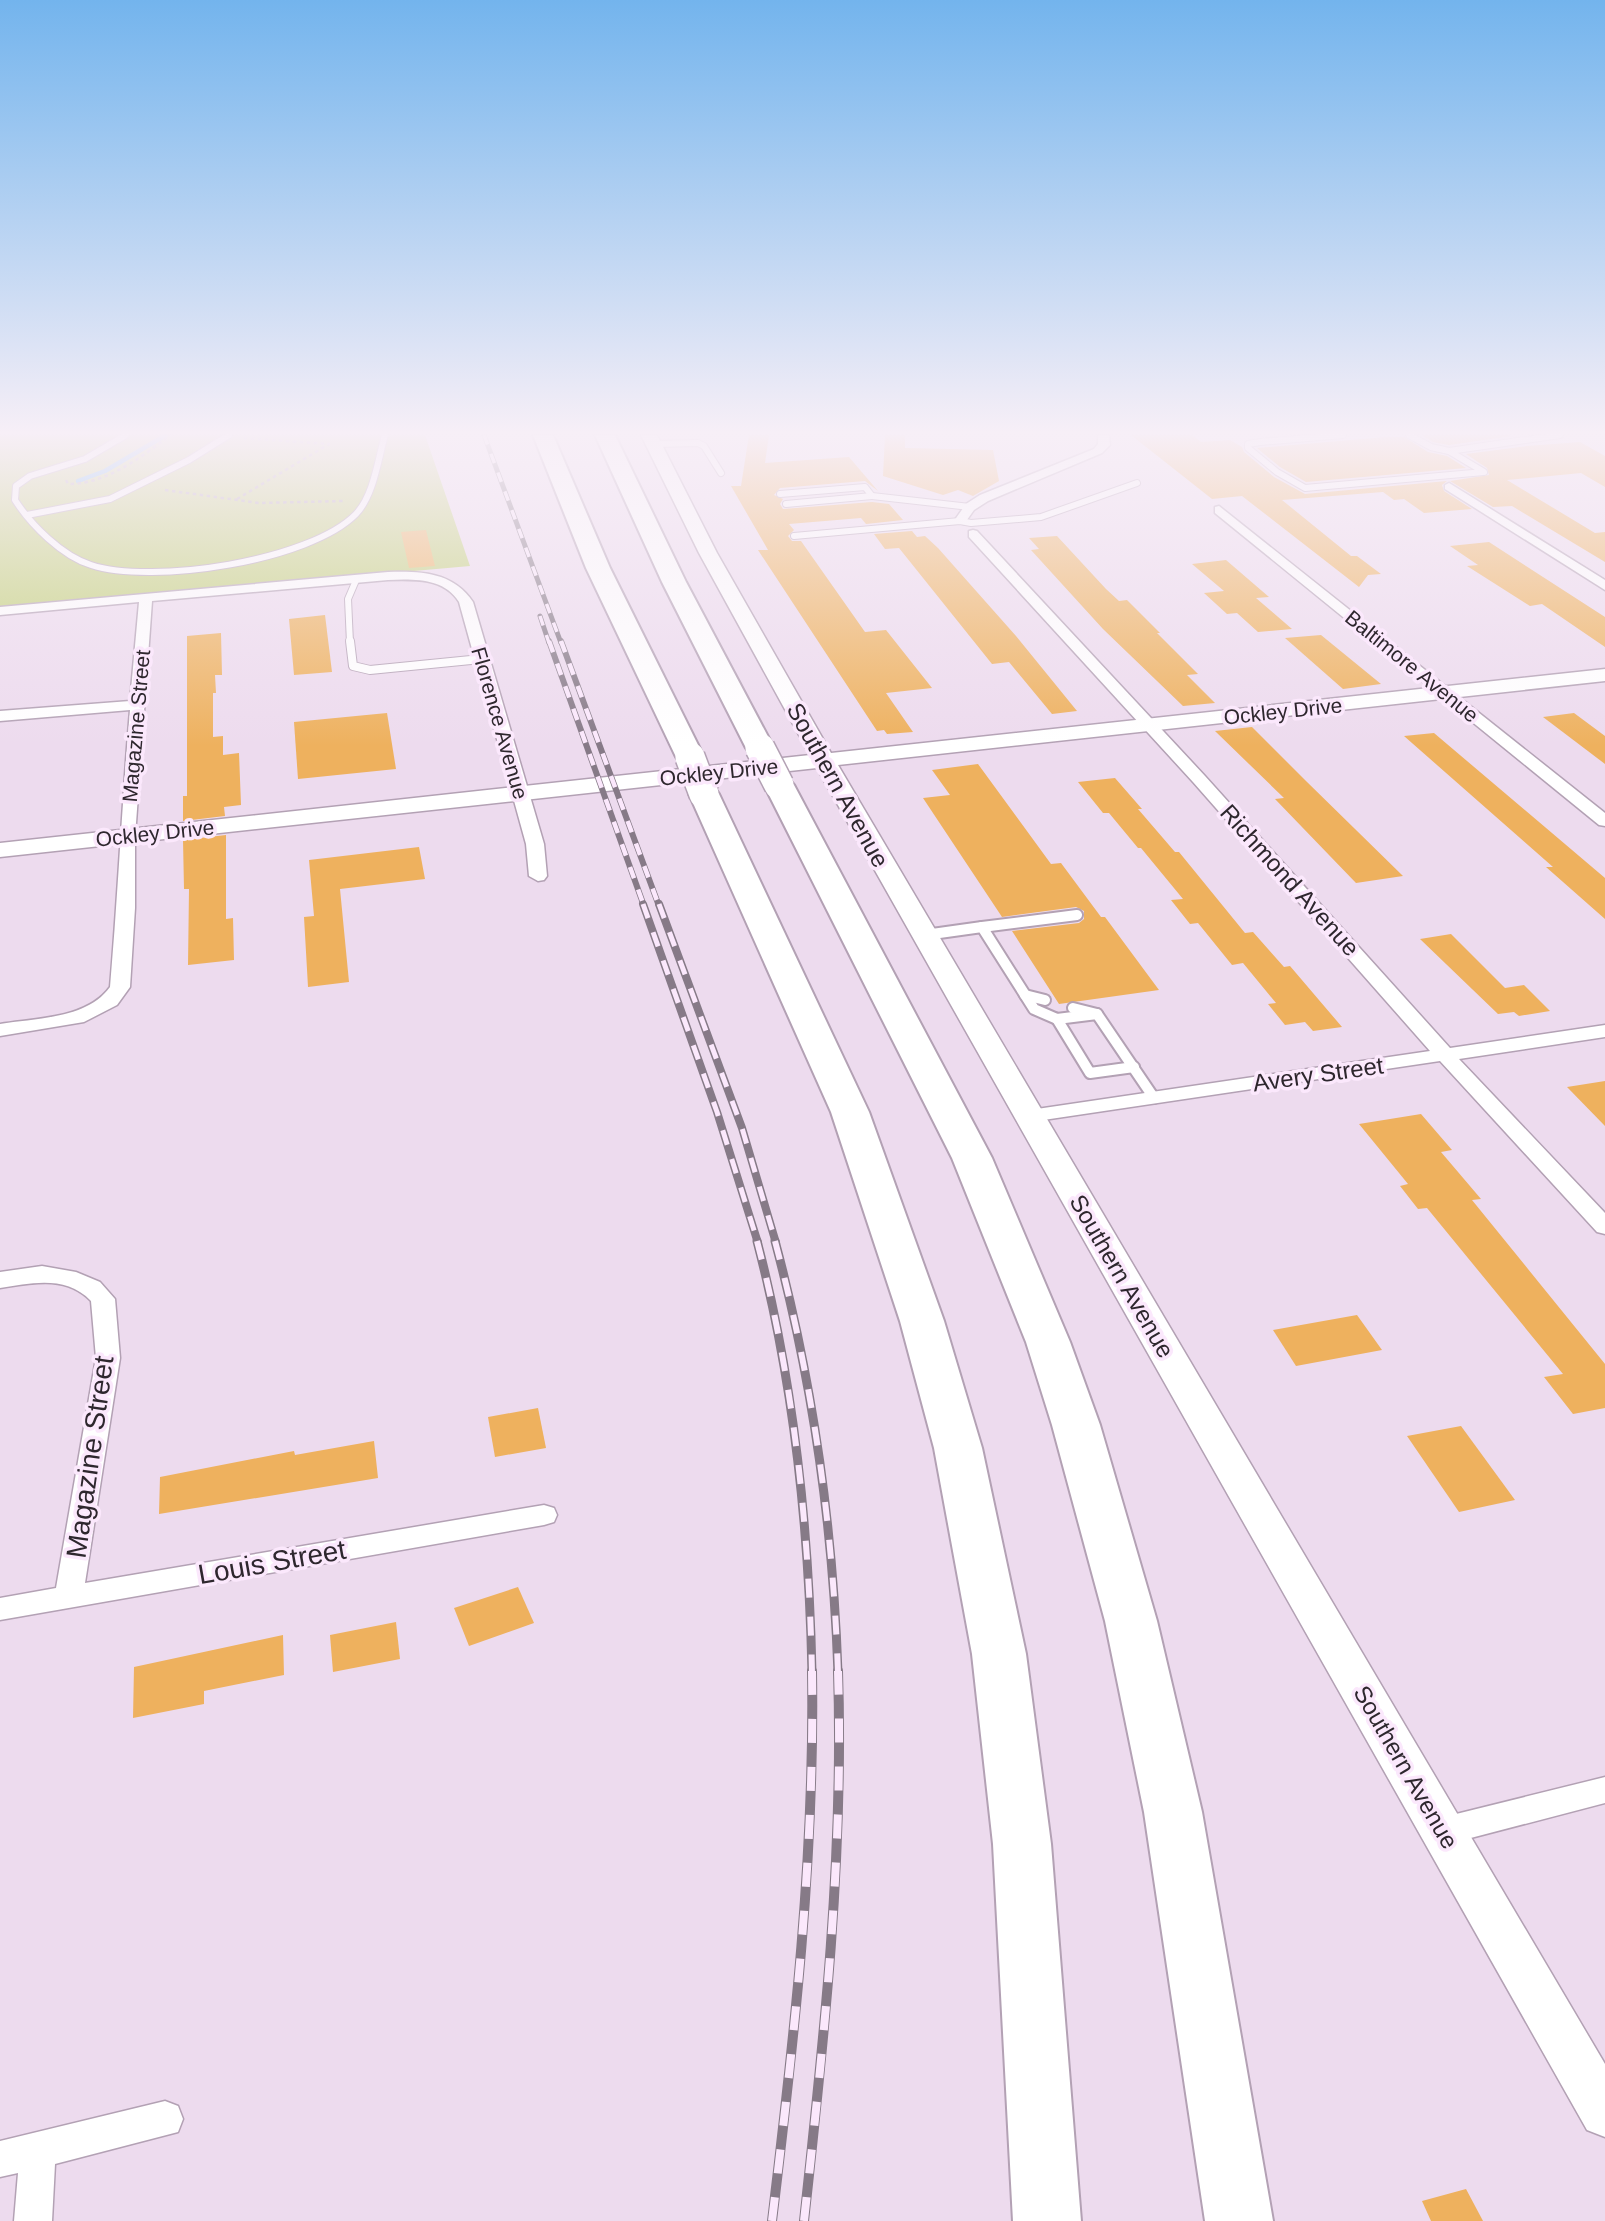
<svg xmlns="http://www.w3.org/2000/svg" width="1605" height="2221" viewBox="0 0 1605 2221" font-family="Helvetica,sans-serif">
	<rect width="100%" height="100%" fill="#eddbee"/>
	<!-- green -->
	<polygon fill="#c1d075" points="0,435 425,435 470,566 0,608"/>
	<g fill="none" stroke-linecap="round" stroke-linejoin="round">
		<!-- stream -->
		<polyline stroke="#64b5f5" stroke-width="4.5" points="78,481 105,471 166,435"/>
	</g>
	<!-- building -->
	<g fill="#eeb15e">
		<polygon points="749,435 769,435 765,463 849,457 878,491 865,481 780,488 774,495 783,499 780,504 783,509 872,502 889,504 903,520 866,524 861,518 789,524 794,530 788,536 792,541 801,541 865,632 886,630 932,688 886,693 913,732 887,734 884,730 877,731 758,550 768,550 731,486 741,486"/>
		<polygon points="885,435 905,435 905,448 993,450 999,481 973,496 958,490 943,495 883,476"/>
		<polygon points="1131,435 1192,435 1201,442 1230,440 1242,447 1244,452 1274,477 1305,494 1447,481 1442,485 1444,491 1472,509 1424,513 1404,499 1394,500 1383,492 1282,500 1351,556 1357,556 1381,574 1368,575 1359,587 1242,496 1212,499"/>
		<polygon points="1422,435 1509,435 1511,436 1449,445 1433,442"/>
		<polygon points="1386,437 1404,437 1428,452 1447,456 1466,468 1306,482 1280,467 1257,448"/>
		<polygon points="1580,442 1605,456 1605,487 1581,473 1507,480 1595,533 1605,532 1605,562 1512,506 1493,507 1450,481 1489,475 1487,468 1466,454 1527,446"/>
		<polygon points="426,530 435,566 409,568 401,532"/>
		<polygon points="912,531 917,537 925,536 938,548 1016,636 1077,711 1052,714 1009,662 992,664 899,548 885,549 874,534"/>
		<polygon points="1057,536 1106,589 1119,601 1127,600 1160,633 1157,633 1198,674 1187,675 1215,703 1183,706 1103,629 1031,550 1039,549 1029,538"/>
		<polygon points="1489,542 1605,617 1605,647 1542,604 1530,606 1467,566 1478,565 1450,546"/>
		<polygon points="1226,560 1269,597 1256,598 1292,629 1258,632 1237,613 1227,614 1204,593 1224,591 1192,564"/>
		<polygon points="325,615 332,672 294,675 289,619"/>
		<polygon points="221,633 222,675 215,675 216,693 213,693 213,737 223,736 223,755 239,753 241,805 224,807 225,816 183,821 183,796 187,796 187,636"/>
		<polygon points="1321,635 1381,684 1343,689 1285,638"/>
		<polygon points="387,713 396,769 298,779 294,722"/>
		<polygon points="1574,713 1605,736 1605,764 1543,717"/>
		<polygon points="1252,727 1306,781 1403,876 1356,883 1275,799 1284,798 1215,731"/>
		<polygon points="1434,733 1605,878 1605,919 1546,867 1553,867 1404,736"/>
		<polygon points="978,764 1051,864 1061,863 1101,917 1105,917 1159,990 1059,1004 1012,931 1079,923 1084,919 1084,911 1076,907 1002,917 923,798 950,795 932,770"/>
		<polygon points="1115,778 1142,809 1138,809 1175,852 1179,852 1245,933 1253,932 1284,967 1290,966 1342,1027 1313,1031 1305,1022 1285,1025 1268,1004 1276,1003 1243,963 1232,965 1198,923 1190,924 1171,900 1183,899 1141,848 1138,848 1109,813 1103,813 1078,782"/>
		<polygon points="226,835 226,919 233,918 234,960 188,965 189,889 184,889 183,840"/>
		<polygon points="419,847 425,879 340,889 349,982 308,987 304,917 314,916 309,860"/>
		<polygon points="1451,934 1505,988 1524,985 1550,1011 1519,1016 1514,1012 1498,1014 1420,939"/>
		<polygon points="1605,1081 1605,1126 1567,1087"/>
		<polygon points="1421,1114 1452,1150 1441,1152 1481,1199 1472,1200 1605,1364 1605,1408 1573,1414 1544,1377 1563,1374 1427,1208 1418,1209 1400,1186 1408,1184 1359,1124"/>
		<polygon points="1357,1315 1382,1350 1296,1366 1273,1330"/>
		<polygon points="538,1408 546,1448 495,1457 488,1417"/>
		<polygon points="1461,1426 1515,1500 1459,1512 1407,1436"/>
		<polygon points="374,1441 378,1478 159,1514 160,1477 294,1451 295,1455"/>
		<polygon points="518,1587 534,1623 469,1646 454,1608"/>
		<polygon points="396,1622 400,1659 333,1672 330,1635"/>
		<polygon points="283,1635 284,1675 204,1691 204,1704 133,1718 134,1667"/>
		<polygon points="1466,2189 1483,2221 1431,2221 1422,2201"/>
	</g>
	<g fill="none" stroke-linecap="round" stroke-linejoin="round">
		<!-- lane-far2 casing -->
		<g stroke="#b3a1b4" stroke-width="8">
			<g id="lane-far2">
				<path d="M126 435 85 459 30 476 16 486 15 500C31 525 62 556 91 565 152 585 310 561 356 514 374 495 378 459 385 435"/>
				<polyline points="1343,435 1260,442 1248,444 1248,448 1277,472 1305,488 1484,472 1449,451"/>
				<polyline points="1409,435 1431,447 1449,451 1560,435"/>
				<polyline points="654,444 698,443 704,446 721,473"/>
				<polyline points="780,494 865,487 872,496 970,507"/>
				<polyline points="786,504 872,496"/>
				<polyline points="27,515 110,499 189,460 229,435"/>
				<polyline points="794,536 960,521 971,523 1041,517 1137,483"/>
				<polyline points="350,643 348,599 357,578"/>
			</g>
		</g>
		<!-- lane-far1 casing -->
		<g stroke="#b3a1b4" stroke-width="10">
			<polyline id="lane-far1" points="350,641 353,666 370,670 481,659"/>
		</g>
		<!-- lane casing -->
		<g stroke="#b3a1b4" stroke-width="14">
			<g id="lane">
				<polyline points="982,927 1077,915"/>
				<polyline points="925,935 982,927 1034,1009 1057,1019 1097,1014"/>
				<polyline points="1025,995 1045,1000"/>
				<polyline points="1073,1008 1097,1014 1154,1098"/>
				<polyline points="1057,1019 1090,1073 1134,1067"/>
			</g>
		</g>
		<!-- street casing -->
		<g stroke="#b3a1b4" stroke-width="3">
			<g id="street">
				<polygon points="1098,435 1109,435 1110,445 1102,453 988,501 974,510 964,524 954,521 966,504 980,495 1094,449 1098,444"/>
				<polygon points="1449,483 1605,580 1605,590 1445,489 1445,485"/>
				<polygon points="1219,506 1605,813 1605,826 1599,825 1215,513 1215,507"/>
				<polygon points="973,530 977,531 1205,776 1450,1048 1605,1025 1605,1037 1459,1059 1605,1213 1605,1234 1597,1232 1440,1061 1030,1122 1023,1120 1019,1116 1023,1112 1030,1110 1430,1051 1193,782 969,537 969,531"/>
				<path d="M388 572C421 571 453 572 473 602L544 844 547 876 544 880 538 881 529 876 526 844 459 602C444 578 414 579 388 580L152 601 135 837V908L130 987 117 1005 84 1022 0 1036V1024C36 1018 87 1019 110 987 118 895 122 802 130 710L0 721V711L130 701 139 602 0 615V607Z"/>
				<path d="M42 1266 76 1272 100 1282 115 1299 120 1358 85 1583 544 1505 554 1508 557 1515 554 1522 544 1525 0 1620V1598L56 1588 96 1358 91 1301C66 1275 32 1283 0 1288V1272Z"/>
				<polygon points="1605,1777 1605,1803 1444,1845 1433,1841 1428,1831 1433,1821 1444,1817"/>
				<polygon points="165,2101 178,2106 183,2119 178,2132 55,2164 52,2221 14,2221 18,2173 0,2177 0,2141"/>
			</g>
		</g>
		<!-- secondary casing -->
		<g stroke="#b3a1b4" stroke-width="3">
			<polygon id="secondary" points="641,435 657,435 717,553 831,753 1605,669 1605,681 838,765 1605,2064 1605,2137 1587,2130 817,768 0,857 0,843 810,755 699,553"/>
		</g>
		<!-- highway casing -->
		<g stroke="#b3a1b4" stroke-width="4">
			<g id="highway">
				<polygon points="533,435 553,435 610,568 704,757 700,763 690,766 680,763 676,757 586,568"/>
				<polygon points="595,435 615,435 686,582 774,748 770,754 760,757 750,754 746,748 662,582"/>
				<polygon points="779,776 789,779 794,785 992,1158 1070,1342 1100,1425 1157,1621 1202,1812 1273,2221 1205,2221 1144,1812 1105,1621 1052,1425 1026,1342 952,1158 764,785 769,779"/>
				<polygon points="704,785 715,788 719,794 869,1112 944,1321 982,1448 1026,1654 1051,1844 1081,2221 1013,2221 993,1844 972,1654 934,1448 900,1321 831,1112 689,794 693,788"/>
			</g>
		</g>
		<!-- path -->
		<g stroke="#b1a2b2" stroke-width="2.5" stroke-dasharray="3.5 3.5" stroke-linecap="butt">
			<path d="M66 480 68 484C107 484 141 457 171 435"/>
			<polyline points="165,490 259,503 344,501"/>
			<polyline points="237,499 329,444 242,438"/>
		</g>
		<!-- lane-far2 -->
		<use href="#lane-far2" stroke="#fff" stroke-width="6"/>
		<!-- lane-far1 -->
		<use href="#lane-far1" stroke="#fff" stroke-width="8"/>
		<!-- lane -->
		<use href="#lane" stroke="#fff" stroke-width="10"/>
		<!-- street -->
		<use href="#street" fill="#fff" fill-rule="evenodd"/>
		<!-- secondary -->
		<use href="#secondary" fill="#fff" fill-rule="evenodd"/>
		<!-- highway -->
		<use href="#highway" fill="#fff" fill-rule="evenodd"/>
		<!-- rail-far4 casing -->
		<g stroke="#867a87" stroke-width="5">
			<g id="rail-far4">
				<polyline points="484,435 561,643"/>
				<polyline points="540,616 549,643"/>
			</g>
		</g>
		<!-- rail-far3 casing -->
		<g stroke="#867a87" stroke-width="6">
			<g id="rail-far3">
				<polyline points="549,641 644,906"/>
				<polyline points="561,641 659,906"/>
			</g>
		</g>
		<!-- rail-far2 casing -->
		<g stroke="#867a87" stroke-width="8">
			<g id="rail-far2">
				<polyline points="643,904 717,1112 758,1243"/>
				<polyline points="659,904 742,1128 776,1243"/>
			</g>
		</g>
		<!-- rail-far1 casing -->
		<g stroke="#867a87" stroke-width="9">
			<g id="rail-far1">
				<path d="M757 1241C794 1382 809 1527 812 1673"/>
				<path d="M775 1241C813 1383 833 1526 838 1673"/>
			</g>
		</g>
		<!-- rail casing -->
		<g stroke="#867a87" stroke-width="10">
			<g id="rail">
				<path d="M772 2221C794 2039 815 1855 812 1671"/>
				<path d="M804 2221C824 2039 844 1855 838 1671"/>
			</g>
		</g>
		<!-- rail-far4 -->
		<use href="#rail-far4" stroke="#fbe8fc" stroke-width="3.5" stroke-dasharray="10" stroke-linecap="butt"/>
		<!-- rail-far3 -->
		<use href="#rail-far3" stroke="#fbe8fc" stroke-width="4.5" stroke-dasharray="12" stroke-linecap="butt"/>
		<!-- rail-far2 -->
		<use href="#rail-far2" stroke="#fbe8fc" stroke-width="5" stroke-dasharray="15" stroke-linecap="butt"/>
		<!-- rail-far1 -->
		<use href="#rail-far1" stroke="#fbe8fc" stroke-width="6" stroke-dasharray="19" stroke-linecap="butt"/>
		<!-- rail -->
		<use href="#rail" stroke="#fbe8fc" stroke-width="8" stroke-dasharray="24" stroke-linecap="butt"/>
		<!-- highway-bridge casing -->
		<g stroke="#b3a1b4" stroke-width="32" stroke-linecap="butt">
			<g id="highway-bridge">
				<polyline points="760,748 779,785"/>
				<polyline points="690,757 704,794"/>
			</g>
		</g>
		<!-- highway-bridge -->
		<use href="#highway-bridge" stroke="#fff" stroke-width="29"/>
	</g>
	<!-- sky -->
	<linearGradient id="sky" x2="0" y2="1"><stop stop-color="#73b4ed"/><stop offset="0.58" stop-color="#f7eff7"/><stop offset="1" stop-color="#f7eff7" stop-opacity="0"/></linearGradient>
	<rect width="1605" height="746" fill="url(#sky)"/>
	<g text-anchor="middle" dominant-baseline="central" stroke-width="7" stroke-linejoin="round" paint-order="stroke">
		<!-- far-street labels -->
		<g font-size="21" fill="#2e272e" stroke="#fbe8fc">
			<text transform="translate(1412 666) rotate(39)">Baltimore Avenue</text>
			<text transform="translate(1283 711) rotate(-6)">Ockley Drive</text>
			<text transform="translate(500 723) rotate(74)">Florence Avenue</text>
			<text transform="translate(136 726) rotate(-85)">Magazine Street</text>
			<text transform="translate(719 772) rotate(-6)">Ockley Drive</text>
			<text transform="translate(155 833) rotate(-6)">Ockley Drive</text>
		</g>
		<!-- street labels -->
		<g font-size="24" fill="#2e272e" stroke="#fbe8fc">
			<text transform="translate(838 785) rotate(61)">Southern Avenue</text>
			<text transform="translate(1290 880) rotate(48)">Richmond Avenue</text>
			<text transform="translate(1318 1074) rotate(-8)">Avery Street</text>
			<text transform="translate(1122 1276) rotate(60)">Southern Avenue</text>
			<text transform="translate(1406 1767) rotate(60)">Southern Avenue</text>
		</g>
		<!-- near-street labels -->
		<g font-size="28" fill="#2e272e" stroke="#fbe8fc">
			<text transform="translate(90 1457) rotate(-82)">Magazine Street</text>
			<text transform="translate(272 1562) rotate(-10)">Louis Street</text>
		</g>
	</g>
</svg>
